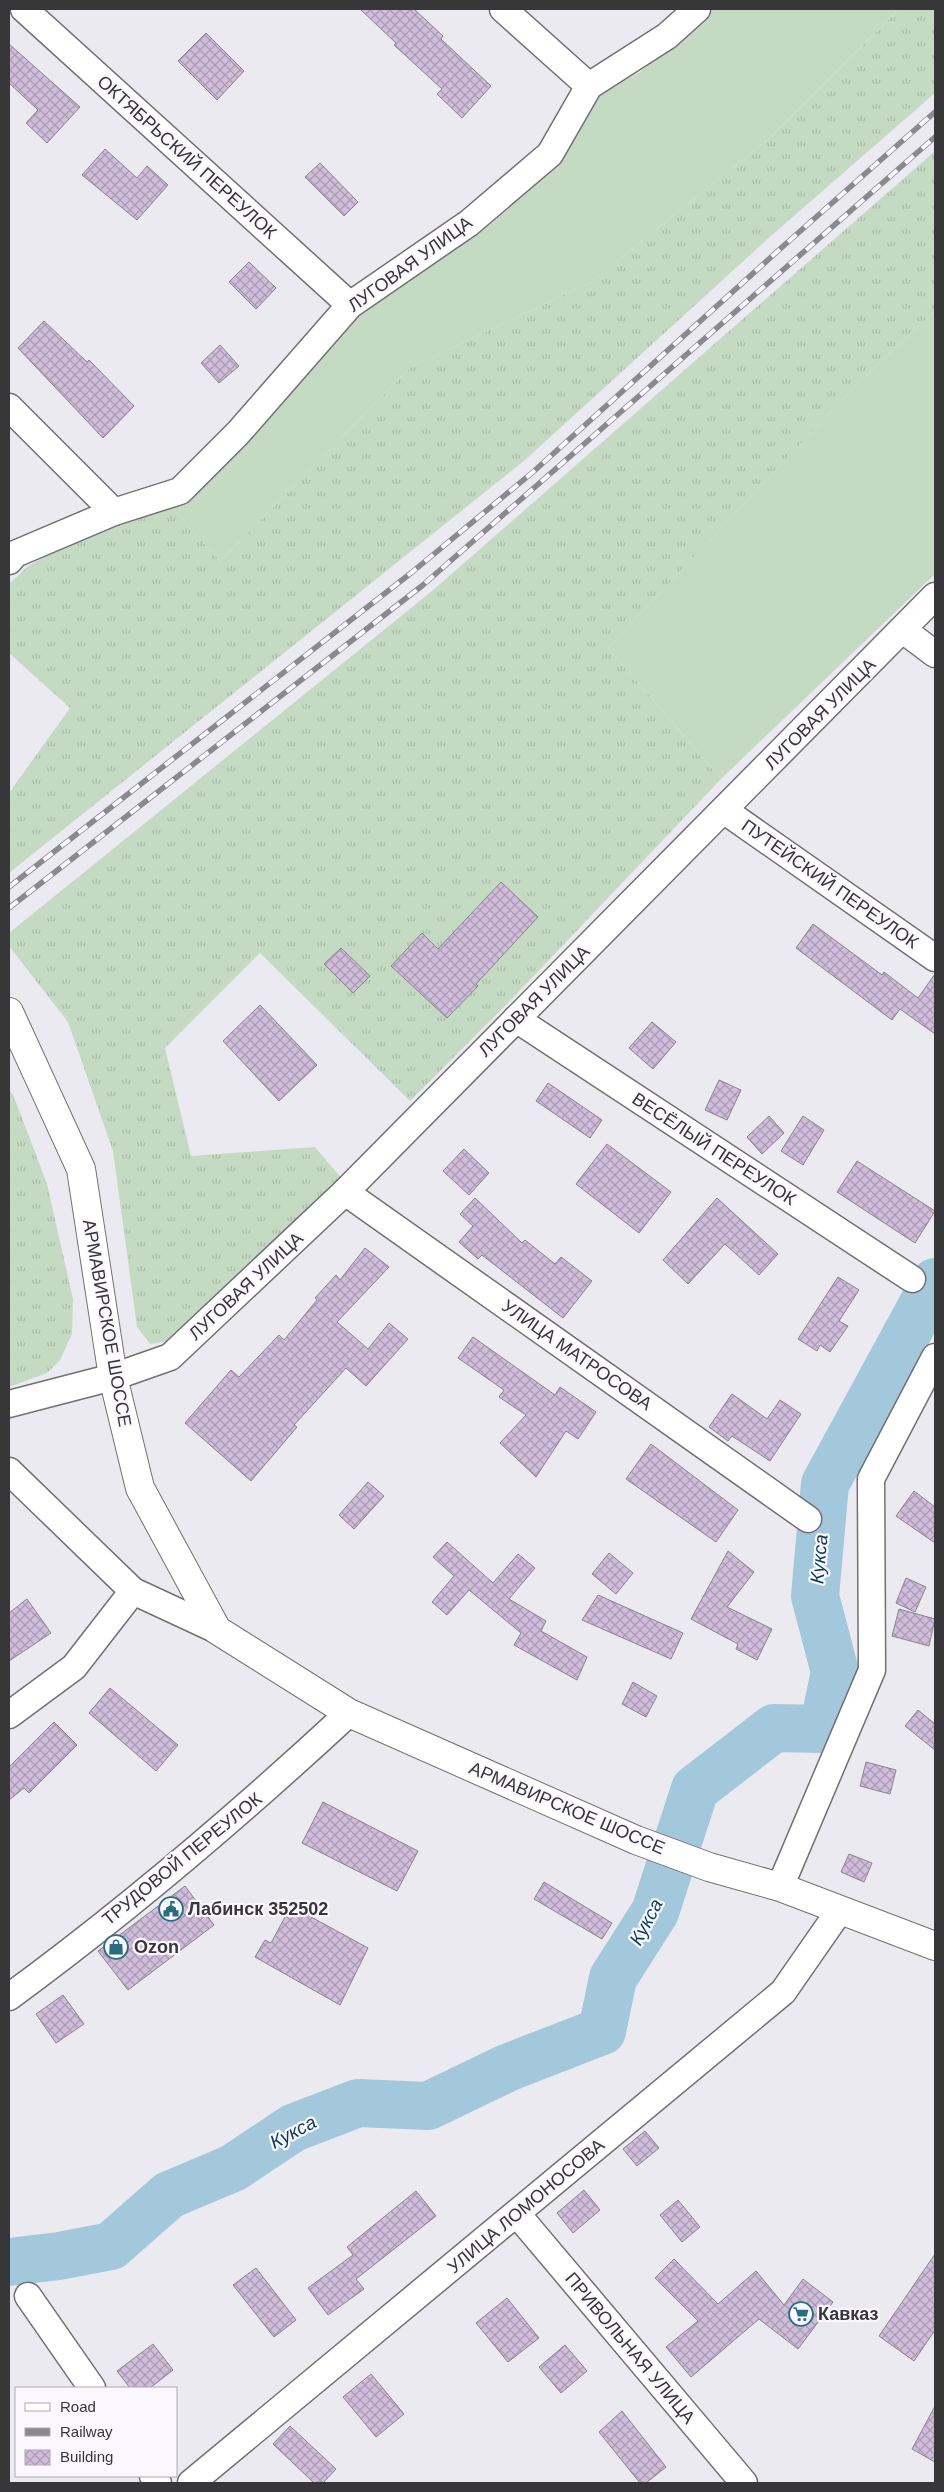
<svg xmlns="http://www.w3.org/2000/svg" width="944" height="2492" viewBox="0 0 944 2492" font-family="Arial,sans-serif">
	<defs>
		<pattern id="grass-tufts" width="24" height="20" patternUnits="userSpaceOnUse" patternTransform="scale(1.25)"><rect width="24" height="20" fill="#c5dac3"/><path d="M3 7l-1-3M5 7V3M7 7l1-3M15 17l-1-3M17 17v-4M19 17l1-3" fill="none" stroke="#aabca8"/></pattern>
		<pattern id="building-cross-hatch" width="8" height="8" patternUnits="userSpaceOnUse" patternTransform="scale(1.25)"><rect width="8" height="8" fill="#d0bcdb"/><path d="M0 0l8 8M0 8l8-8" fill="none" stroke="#aa9ab3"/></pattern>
	</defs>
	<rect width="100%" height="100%" fill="#eceaf1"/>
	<!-- grass -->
	<g fill="url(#grass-tufts)">
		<polygon points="899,9 935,9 935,93 771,236 525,460 9,873 9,793 70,708 9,653 9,584 28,566 106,524 172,508 220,561 411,367 591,282 772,136"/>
		<polygon points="935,151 935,311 862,379 608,648 721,779 509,1002 410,1101 260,953 165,1048 191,1156 315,1147 342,1179 170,1341 150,1344 137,1327 113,1151 68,1022 9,946 9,933 432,591"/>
		<polygon points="9,1089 14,1097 47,1184 73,1299 72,1334 60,1360 47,1373 9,1387"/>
	</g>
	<!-- garden -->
	<g fill="#c5dac3">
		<polygon points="713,9 899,9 772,136 591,282 411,367 220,561 172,508 250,435 359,316 477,229 597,96 640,72"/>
		<polygon points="935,311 935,574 721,779 608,648 862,379"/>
	</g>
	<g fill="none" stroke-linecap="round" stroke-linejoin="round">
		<!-- river -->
		<polyline stroke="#a3c7db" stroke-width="48" points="9,2262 59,2256 111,2246 169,2195 233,2168 293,2128 358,2103 428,2106 507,2068 602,2031 613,1978 655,1912 695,1789 774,1728 823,1729 835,1672 815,1596 825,1484 935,1282"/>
	</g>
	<!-- building -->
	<g fill="url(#building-cross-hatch)" stroke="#89858b">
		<polygon points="360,9 414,9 443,36 441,39 491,86 462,118 437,94 442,89 394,45 396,43"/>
		<polygon points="206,33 244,71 217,100 178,61"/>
		<polygon points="9,44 80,107 47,143 26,123 38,110 9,83"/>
		<polygon points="105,149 137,178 147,166 168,185 137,220 82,175"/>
		<polygon points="320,163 358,202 344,216 305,177"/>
		<polygon points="249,262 276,288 256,309 229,282"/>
		<polygon points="44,321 87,362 89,360 134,406 103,438 18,348"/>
		<polygon points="220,345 239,366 219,383 201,363"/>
		<polygon points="501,882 538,917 476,984 478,986 447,1018 391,966 422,933 438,949"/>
		<polygon points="813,924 882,975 884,972 918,998 935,974 935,1034 900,1009 892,1020 796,948"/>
		<polygon points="341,948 370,976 353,993 324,964"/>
		<polygon points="260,1005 317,1065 279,1101 223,1041"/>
		<polygon points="652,1022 676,1042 653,1069 629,1048"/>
		<polygon points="719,1080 741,1090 727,1120 705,1110"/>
		<polygon points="548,1083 602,1120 590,1138 536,1101"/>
		<polygon points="769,1116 784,1133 762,1154 747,1137"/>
		<polygon points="803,1116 824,1130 803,1165 781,1151"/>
		<polygon points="607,1144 671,1192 639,1233 576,1184"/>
		<polygon points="464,1149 489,1173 469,1195 443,1171"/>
		<polygon points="857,1161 935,1211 915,1243 837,1192"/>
		<polygon points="475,1198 522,1243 525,1240 555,1264 561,1257 592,1281 563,1318 482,1255 478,1259 459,1242 473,1226 460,1214"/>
		<polygon points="717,1198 778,1254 759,1275 725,1244 688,1284 663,1260"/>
		<polygon points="365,1248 389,1267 337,1322 368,1349 389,1323 408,1339 366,1386 346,1368 294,1425 297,1427 251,1481 185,1423 231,1370 239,1377 279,1335 284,1340 317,1300 315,1298 336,1275 340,1280"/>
		<polygon points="838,1277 859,1290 839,1321 848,1326 830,1352 820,1345 817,1351 798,1339"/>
		<polygon points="473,1337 555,1395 560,1387 596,1412 578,1439 566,1431 536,1477 500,1443 526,1415 499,1397 504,1390 458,1358"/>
		<polygon points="732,1394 767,1419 780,1400 801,1414 770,1461 732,1436 728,1441 709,1427"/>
		<polygon points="651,1444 738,1510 716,1542 626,1479"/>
		<polygon points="368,1482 384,1496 354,1529 339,1515"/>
		<polygon points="914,1491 935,1507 935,1543 896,1516"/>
		<polygon points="447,1542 493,1583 518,1554 535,1568 509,1599 546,1621 541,1631 587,1657 577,1680 514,1645 521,1633 469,1590 447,1615 432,1602 454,1576 433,1557"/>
		<polygon points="728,1551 754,1572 727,1607 772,1629 757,1660 736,1649 738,1644 691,1619"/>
		<polygon points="609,1553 633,1573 616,1594 592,1574"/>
		<polygon points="906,1578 926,1587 915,1612 896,1603"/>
		<polygon points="598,1595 683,1633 671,1659 582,1620"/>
		<polygon points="27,1599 51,1633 9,1661 9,1613"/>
		<polygon points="899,1609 935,1619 929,1646 892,1636"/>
		<polygon points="633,1682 657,1696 646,1717 622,1704"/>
		<polygon points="110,1688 178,1745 156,1771 89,1713"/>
		<polygon points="918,1710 935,1724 935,1750 905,1726"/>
		<polygon points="54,1722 77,1745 29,1793 24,1788 9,1800 9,1767"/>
		<polygon points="866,1762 896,1770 890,1794 860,1786"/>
		<polygon points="323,1802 418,1851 397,1891 302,1843"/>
		<polygon points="849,1854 872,1863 864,1882 841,1872"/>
		<polygon points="544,1882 612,1923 602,1939 534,1899"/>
		<polygon points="185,1886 214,1925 128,1990 98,1951"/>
		<polygon points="291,1906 368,1948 340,2005 255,1957 265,1940 271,1943"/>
		<polygon points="63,1995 84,2024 56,2043 36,2014"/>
		<polygon points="645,2131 659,2148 637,2166 623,2149"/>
		<polygon points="584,2190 600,2210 573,2233 557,2213"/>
		<polygon points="416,2191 436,2216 356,2279 364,2289 328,2315 308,2288 353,2255 347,2247"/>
		<polygon points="678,2200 700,2227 682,2242 660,2215"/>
		<polygon points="935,2254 935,2330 914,2361 879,2336"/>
		<polygon points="674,2259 718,2304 756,2271 784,2305 803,2279 833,2302 798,2349 759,2319 691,2377 666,2347 698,2321 655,2278"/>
		<polygon points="256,2268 296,2320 274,2337 233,2285"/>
		<polygon points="507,2298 539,2338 508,2362 476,2323"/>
		<polygon points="153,2344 173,2370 150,2388 130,2388 117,2371"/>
		<polygon points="565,2345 587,2371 561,2393 539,2367"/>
		<polygon points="371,2374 404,2414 376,2437 343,2397"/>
		<polygon points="935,2406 935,2462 912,2449"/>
		<polygon points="622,2411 666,2467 646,2483 640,2483 599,2432"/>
		<polygon points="290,2426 336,2469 323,2483 314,2483 273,2444"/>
	</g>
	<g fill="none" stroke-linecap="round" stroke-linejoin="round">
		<!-- minor casing -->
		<g stroke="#726f76" stroke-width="29">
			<g id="minor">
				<polyline points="24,9 350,305"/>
				<polyline points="503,9 589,86"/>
				<polyline points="9,407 114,512"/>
				<polyline points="9,561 15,554 114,512 180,491 238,433 350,305 469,223 550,154 589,86 667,36 697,9"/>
				<polyline points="903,630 935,654"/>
				<polyline points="725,811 935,958"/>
				<polyline points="516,1019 912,1279"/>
				<polyline points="345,1192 808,1519"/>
				<polyline points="9,1404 113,1377 170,1357 345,1192 935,596"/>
				<polyline points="9,1471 133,1591 217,1630"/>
				<polyline points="9,1715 74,1667 133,1591"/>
				<polyline points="780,1887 872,1670 871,1479 935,1357"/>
				<path d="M9 1997C128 1910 241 1813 349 1713"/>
				<polyline points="517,2214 744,2483"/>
				<polyline points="28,2296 92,2388"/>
				<polyline points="153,2476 158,2483"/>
				<polyline points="191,2483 783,1992 840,1910"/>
			</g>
		</g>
		<!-- major casing -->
		<g stroke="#726f76" stroke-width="30">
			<polyline id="major" points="9,1012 81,1169 113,1377 140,1488 217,1630 349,1713 636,1840 709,1867 780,1887 935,1946"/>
		</g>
		<!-- minor -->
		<use href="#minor" stroke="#fff" stroke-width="26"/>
		<!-- major -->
		<use href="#major" stroke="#fff" stroke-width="28"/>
		<!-- rail casing -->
		<g stroke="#8a898e" stroke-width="5.5">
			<g id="rail">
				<polyline points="9,887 411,573 533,472 780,249 935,112"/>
				<polyline points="9,908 423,585 935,137"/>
			</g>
		</g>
		<!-- rail -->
		<use href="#rail" stroke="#faf7fe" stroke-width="4" stroke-dasharray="11" stroke-linecap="butt"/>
	</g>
	<!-- icons -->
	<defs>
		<g id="civic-ring" transform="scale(1.25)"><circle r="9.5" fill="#faf7fe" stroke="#296d7e" stroke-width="1.5"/><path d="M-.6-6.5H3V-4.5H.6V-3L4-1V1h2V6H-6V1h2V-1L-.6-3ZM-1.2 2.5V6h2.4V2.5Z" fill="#296d7e"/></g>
		<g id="shop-ring" transform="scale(1.25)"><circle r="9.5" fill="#faf7fe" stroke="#296d7e" stroke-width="1.5"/><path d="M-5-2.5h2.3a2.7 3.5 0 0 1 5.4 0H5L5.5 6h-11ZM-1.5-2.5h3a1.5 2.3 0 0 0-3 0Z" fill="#296d7e"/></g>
		<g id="supermarket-ring" transform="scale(1.25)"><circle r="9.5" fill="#faf7fe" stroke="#296d7e" stroke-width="1.5"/><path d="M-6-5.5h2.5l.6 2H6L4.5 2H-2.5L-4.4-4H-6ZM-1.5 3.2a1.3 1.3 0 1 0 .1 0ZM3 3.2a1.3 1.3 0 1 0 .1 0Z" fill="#296d7e"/></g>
	</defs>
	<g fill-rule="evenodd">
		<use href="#civic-ring" x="171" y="1909"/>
		<use href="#shop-ring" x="116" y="1947"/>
		<use href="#supermarket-ring" x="801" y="2314"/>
	</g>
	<g text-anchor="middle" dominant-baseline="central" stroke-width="4.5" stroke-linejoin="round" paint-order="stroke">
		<!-- street labels -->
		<g font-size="18" fill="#373639" stroke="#faf7fe">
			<text transform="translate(187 157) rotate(42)">ОКТЯБРЬСКИЙ ПЕРЕУЛОК</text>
			<text transform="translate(410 264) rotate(-36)">ЛУГОВАЯ УЛИЦА</text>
			<text transform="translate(820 714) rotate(-45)">ЛУГОВАЯ УЛИЦА</text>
			<text transform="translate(830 884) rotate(35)">ПУТЕЙСКИЙ ПЕРЕУЛОК</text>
			<text transform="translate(534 1001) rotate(-45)">ЛУГОВАЯ УЛИЦА</text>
			<text transform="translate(714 1149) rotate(33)">ВЕСЁЛЫЙ ПЕРЕУЛОК</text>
			<text transform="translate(246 1286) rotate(-43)">ЛУГОВАЯ УЛИЦА</text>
			<text transform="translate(107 1323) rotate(80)">АРМАВИРСКОЕ ШОССЕ</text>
			<text transform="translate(577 1355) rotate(35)">УЛИЦА МАТРОСОВА</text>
			<text transform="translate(567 1808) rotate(23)">АРМАВИРСКОЕ ШОССЕ</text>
			<text transform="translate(182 1859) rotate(-39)">ТРУДОВОЙ ПЕРЕУЛОК</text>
			<text transform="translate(526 2206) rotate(-40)">УЛИЦА ЛОМОНОСОВА</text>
			<text transform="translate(630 2348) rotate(50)">ПРИВОЛЬНАЯ УЛИЦА</text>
		</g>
		<!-- poi labels -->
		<g font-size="18" font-weight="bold" fill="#373639" stroke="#faf7fe" text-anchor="start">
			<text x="188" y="1909">Лабинск 352502</text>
			<text x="134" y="1947">Ozon</text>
			<text x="818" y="2314">Кавказ</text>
		</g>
		<!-- water labels -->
		<g font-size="19" font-style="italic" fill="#0d3e54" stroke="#faf7fe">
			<text transform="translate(819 1559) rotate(-85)">Кукса</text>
			<text transform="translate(646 1922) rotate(-62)">Кукса</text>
			<text transform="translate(293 2132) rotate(-28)">Кукса</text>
		</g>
	</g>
	<!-- border -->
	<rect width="944" height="2492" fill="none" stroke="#373639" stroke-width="20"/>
	<!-- legend -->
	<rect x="15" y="2387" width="162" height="90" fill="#faf7fe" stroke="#acaaaf"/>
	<rect x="25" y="2403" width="25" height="8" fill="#ffffff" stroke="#acaaaf"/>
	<text x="60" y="2412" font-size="15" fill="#373639">Road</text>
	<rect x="25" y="2428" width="25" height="8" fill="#8a898e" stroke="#acaaaf"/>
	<text x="60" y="2437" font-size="15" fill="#373639">Railway</text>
	<rect x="25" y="2450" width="25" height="15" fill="url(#building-cross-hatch)" stroke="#acaaaf"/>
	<text x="60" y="2462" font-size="15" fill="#373639">Building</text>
</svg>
